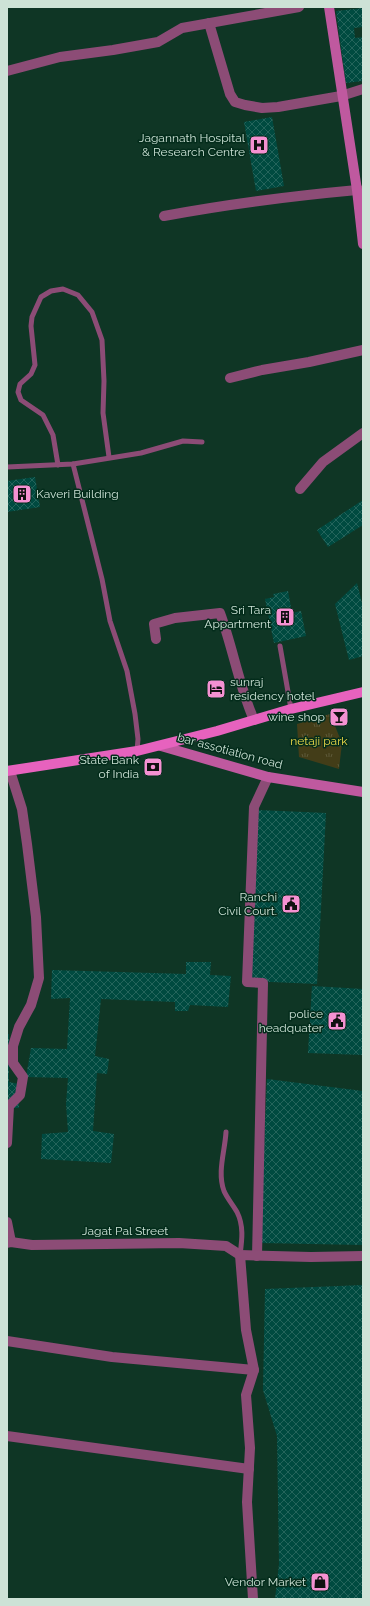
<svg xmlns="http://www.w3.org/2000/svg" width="370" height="1606" viewBox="0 0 370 1606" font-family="Raleway,sans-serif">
	<defs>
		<pattern id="grass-tufts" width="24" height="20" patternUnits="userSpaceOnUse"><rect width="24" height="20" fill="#433d18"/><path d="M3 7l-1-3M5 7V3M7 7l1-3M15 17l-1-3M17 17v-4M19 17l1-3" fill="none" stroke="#5d5939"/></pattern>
		<pattern id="building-cross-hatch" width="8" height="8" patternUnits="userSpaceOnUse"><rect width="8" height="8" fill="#004a40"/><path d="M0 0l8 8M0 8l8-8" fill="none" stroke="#24645b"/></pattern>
	</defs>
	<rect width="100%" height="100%" fill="#0f3625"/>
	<!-- grass -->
	<polygon fill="url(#grass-tufts)" points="330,714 342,743 339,769 299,757 297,724"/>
	<!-- building -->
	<g fill="url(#building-cross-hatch)">
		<polygon points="363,8 363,27 354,28 355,38 363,37 363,81 346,83 336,11"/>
		<polygon points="272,117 284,186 256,191 244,122"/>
		<polygon points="35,477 40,507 7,512 7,481"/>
		<polygon points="363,500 363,525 328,547 317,530"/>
		<polygon points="357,583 363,607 363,656 349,660 335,604"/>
		<polygon points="288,591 292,613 301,611 306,636 274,643 265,599 274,597 273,594"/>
		<polygon points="258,810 326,813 317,984 250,981"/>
		<polygon points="186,962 211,962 210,975 231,976 228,1007 190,1005 188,1011 175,1011 175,1002 101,999 95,1056 109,1059 107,1074 97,1073 93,1131 114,1134 111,1163 41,1159 42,1134 68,1132 66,1104 68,1078 26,1077 31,1048 67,1049 70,998 51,999 52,970 186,974"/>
		<polygon points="312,986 363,989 363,1055 308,1053"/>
		<polygon points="7,1034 9,1034 9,1082 19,1084 19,1108 7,1108"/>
		<polygon points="267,1079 363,1091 363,1245 260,1243"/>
		<polygon points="363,1285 363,1599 275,1599 279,1564 277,1436 263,1390 265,1289"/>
	</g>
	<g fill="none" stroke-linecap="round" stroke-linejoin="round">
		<!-- service -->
		<g stroke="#8c4c76" stroke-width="5">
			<polyline points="73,464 102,579 110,621 127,671 135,714 138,739 137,751"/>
			<polyline points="58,465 53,435 43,415 21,400 18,392 20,384 31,374 35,365 31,326 32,317 41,297 51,291 63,289 78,295 92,312 102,340 104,381 103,413 109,457"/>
			<polyline points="7,467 73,464 141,453 183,441 202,442"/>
			<polyline points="280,646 291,709"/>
			<path d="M226 1132C225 1151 217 1172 224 1191 227 1198 233 1205 237 1212 244 1226 242 1240 240 1255"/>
		</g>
		<!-- minor -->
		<g stroke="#8c4c76" stroke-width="10">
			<polyline points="209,23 230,94 235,102 245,105 262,108 278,107 341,96 363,89"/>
			<polyline points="7,71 60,57 113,50 158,42 182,28 299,7"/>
			<path d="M164 216C228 204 292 196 357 190L363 191"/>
			<polyline points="230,378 262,370 309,362 363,350"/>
			<polyline points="300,489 323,462 363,433"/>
			<path d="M156 639 154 624 175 618 220 613C233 648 239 686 254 720"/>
			<polyline points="7,1143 9,1106 20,1095 23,1077 13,1063 13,1046 19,1027 31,1005 39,978 36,917 27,844 22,809 10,771"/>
			<polyline points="7,1222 11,1242"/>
			<polyline points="7,1243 11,1242 32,1245 179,1243 226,1246 240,1255"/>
			<polyline points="257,1256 263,983 247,982 254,807 268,777"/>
			<polyline points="7,1341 112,1357 254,1370"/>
			<polyline points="7,1436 249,1469"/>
			<polyline points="253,1599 247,1502 250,1448 246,1395 254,1370 246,1330 240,1255 311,1257 363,1256"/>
		</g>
		<!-- secondary -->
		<g stroke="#bf599f" stroke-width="10">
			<polyline points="329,7 357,190 363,244"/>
			<polyline points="161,746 268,777 363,792"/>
		</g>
		<!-- primary -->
		<polyline stroke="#e762be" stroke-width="10" points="7,771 137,751 217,731 291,709 363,692"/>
	</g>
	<!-- icons -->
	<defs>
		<g id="hospital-square" transform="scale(1)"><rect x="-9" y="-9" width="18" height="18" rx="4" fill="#f591d2" stroke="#032c1b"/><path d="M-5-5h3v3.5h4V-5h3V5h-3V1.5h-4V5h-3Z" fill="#111"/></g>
		<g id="building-square" transform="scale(1)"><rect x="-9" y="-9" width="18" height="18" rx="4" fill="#f591d2" stroke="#032c1b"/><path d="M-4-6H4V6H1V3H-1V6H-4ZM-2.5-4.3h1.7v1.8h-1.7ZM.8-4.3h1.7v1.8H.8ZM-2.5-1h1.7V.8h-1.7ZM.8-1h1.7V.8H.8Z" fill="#111"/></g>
		<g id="hotel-square" transform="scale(1)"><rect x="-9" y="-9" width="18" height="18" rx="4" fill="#f591d2" stroke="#032c1b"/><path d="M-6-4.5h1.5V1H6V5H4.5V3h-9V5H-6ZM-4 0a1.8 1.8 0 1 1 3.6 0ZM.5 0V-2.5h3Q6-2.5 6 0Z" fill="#111"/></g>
		<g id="bar-square" transform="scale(1)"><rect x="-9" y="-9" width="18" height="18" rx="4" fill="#f591d2" stroke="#032c1b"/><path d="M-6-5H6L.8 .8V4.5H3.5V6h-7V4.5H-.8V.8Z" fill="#111"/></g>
		<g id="bank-square" transform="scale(1)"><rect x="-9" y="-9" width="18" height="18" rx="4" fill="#f591d2" stroke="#032c1b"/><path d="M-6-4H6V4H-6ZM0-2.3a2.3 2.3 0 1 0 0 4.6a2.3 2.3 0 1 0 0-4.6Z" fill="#111"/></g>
		<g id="civic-square" transform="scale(1)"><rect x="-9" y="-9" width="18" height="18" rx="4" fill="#f591d2" stroke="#032c1b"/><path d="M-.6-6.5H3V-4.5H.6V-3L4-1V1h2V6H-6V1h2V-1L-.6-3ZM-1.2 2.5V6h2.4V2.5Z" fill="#111"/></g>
		<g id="shop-square" transform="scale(1)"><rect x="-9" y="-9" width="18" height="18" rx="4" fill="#f591d2" stroke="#032c1b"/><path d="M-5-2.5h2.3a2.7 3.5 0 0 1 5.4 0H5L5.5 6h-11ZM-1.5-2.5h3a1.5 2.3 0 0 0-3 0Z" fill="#111"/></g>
	</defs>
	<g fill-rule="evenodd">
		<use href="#hospital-square" x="259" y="145"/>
		<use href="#building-square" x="22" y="494"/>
		<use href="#building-square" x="285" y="617"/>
		<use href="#hotel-square" x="216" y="689"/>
		<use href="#bar-square" x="339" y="717"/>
		<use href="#bank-square" x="153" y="767"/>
		<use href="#civic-square" x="291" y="904"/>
		<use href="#civic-square" x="337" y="1021"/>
		<use href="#shop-square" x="320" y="1582"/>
	</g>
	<g text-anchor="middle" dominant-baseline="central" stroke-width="3" stroke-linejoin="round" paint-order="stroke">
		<!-- poi labels -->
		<g font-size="12" fill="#cde2d6" stroke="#032c1b" text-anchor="end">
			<text x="245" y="138">Jagannath Hospital<tspan x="245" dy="14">&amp; Research Centre</tspan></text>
			<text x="36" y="494" text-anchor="start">Kaveri Building</text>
			<text x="271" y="610">Sri Tara<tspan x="271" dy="14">Appartment</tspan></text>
			<text x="230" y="682" text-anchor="start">sunraj<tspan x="230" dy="14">residency hotel</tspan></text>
			<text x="325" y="717">wine shop</text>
			<text x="139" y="760">State Bank<tspan x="139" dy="14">of India</tspan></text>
			<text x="277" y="897">Ranchi<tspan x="277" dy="14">Civil Court.</tspan></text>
			<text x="323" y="1014">police<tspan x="323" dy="14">headquater</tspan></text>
			<text x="306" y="1582">Vendor Market</text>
		</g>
		<!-- park labels -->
		<g font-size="12" fill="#edd94a" stroke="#032c1b">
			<text x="319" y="741">netaji park</text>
		</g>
		<!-- street labels -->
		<g font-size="12" fill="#cde2d6" stroke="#032c1b">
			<text transform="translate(230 751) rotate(15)">bar assotiation road</text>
			<text x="125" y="1231">Jagat Pal Street</text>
		</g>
	</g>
	<!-- border -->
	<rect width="370" height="1606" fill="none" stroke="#cde2d6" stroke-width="16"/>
</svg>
